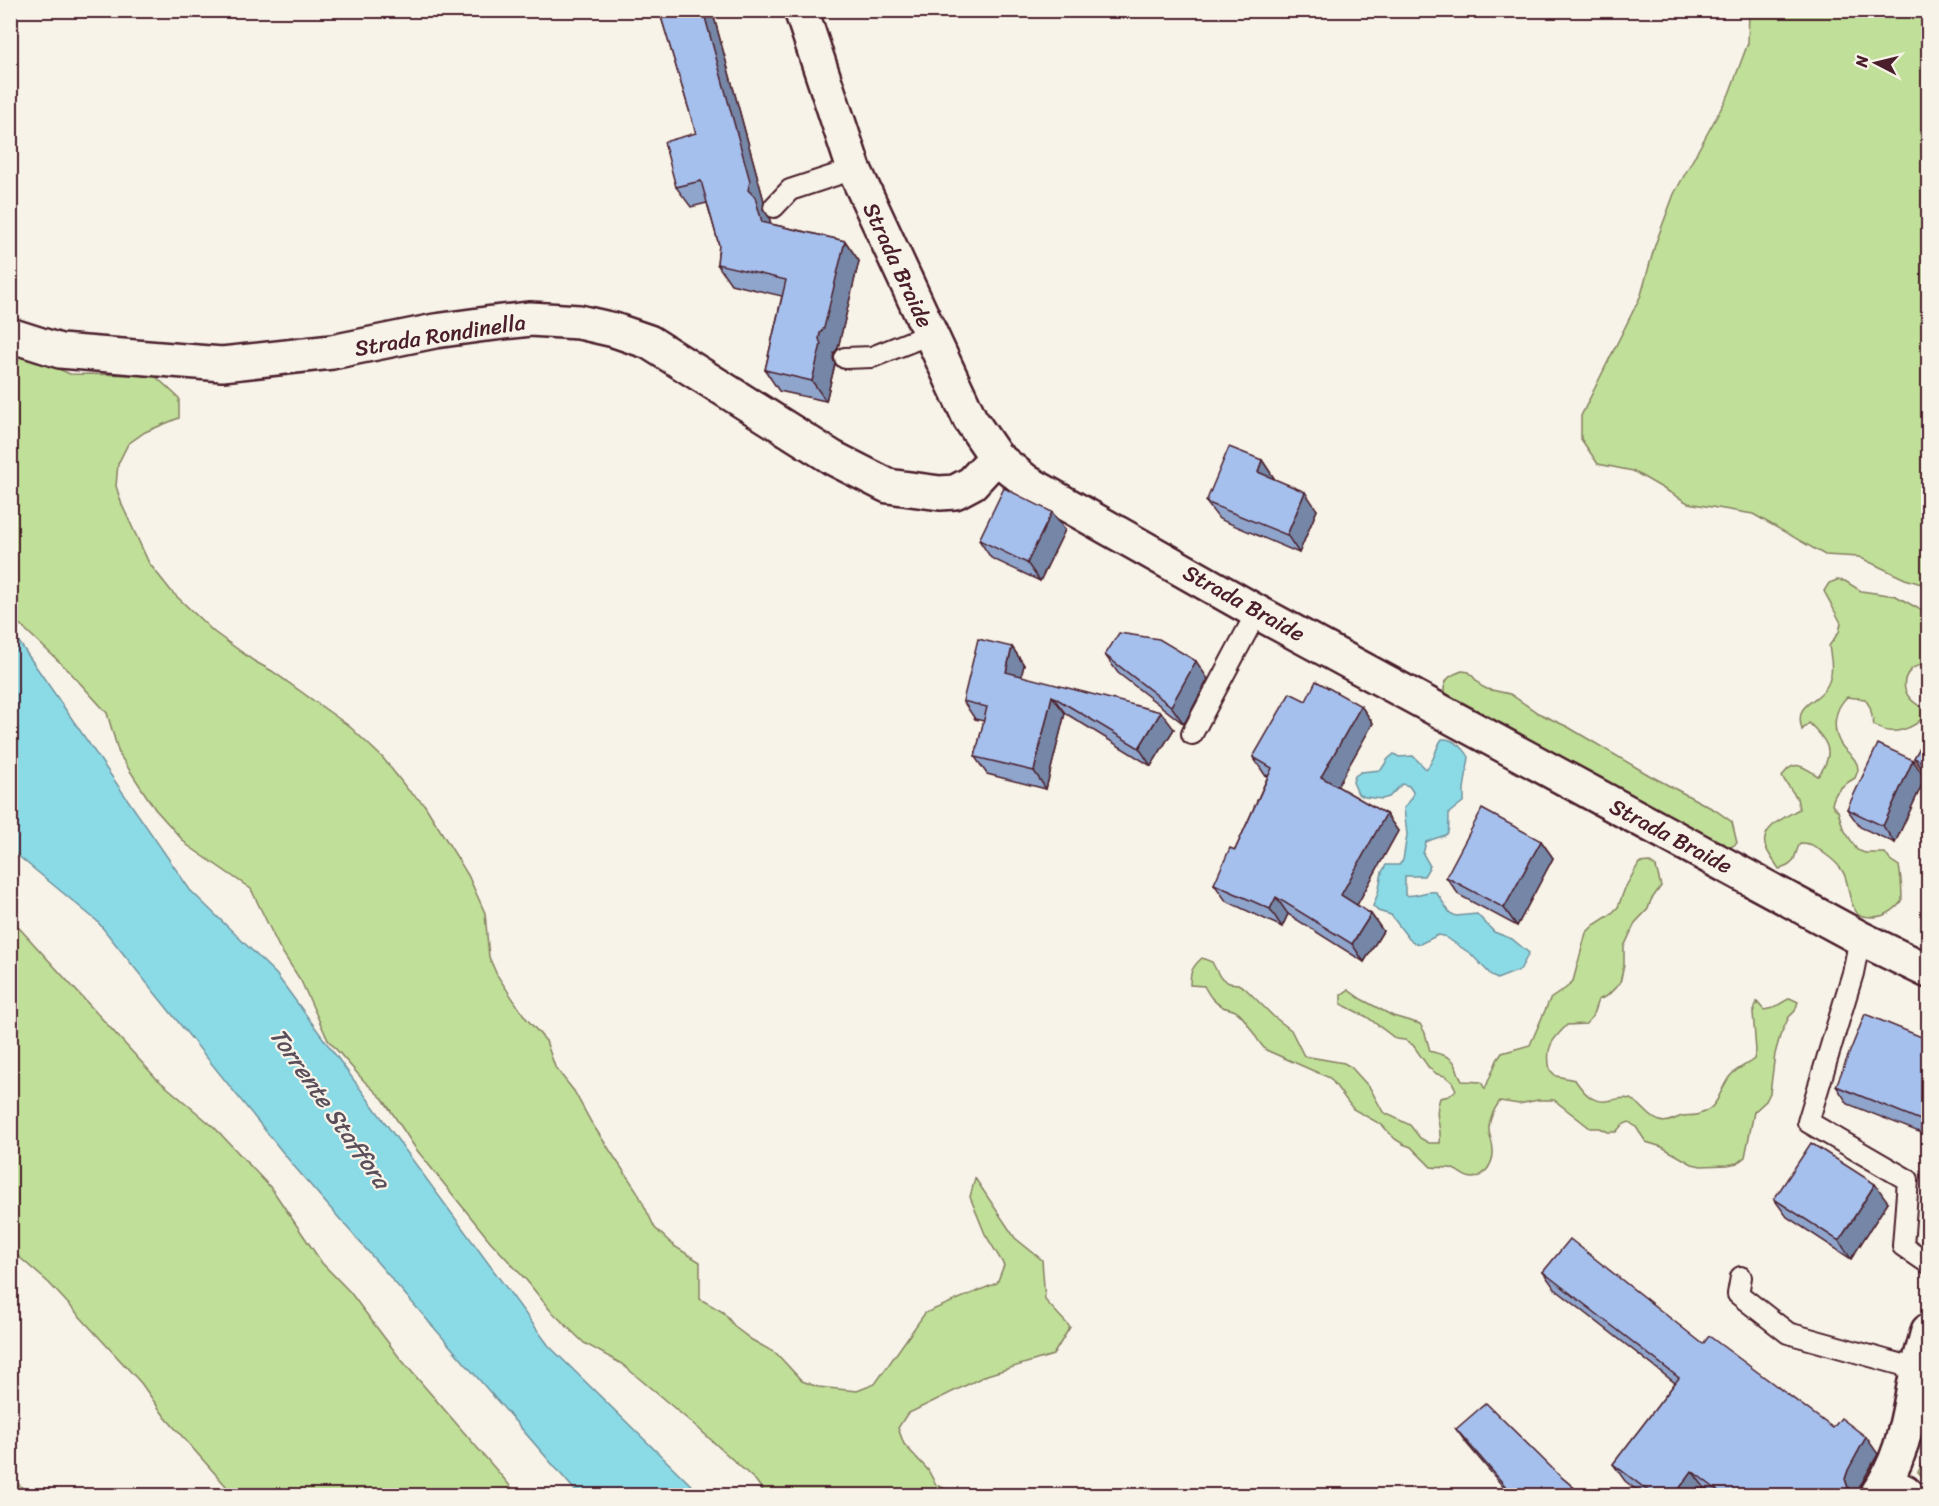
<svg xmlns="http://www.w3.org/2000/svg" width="1939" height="1506" viewBox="0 0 1939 1506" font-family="Sriracha,sans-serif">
	<rect width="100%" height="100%" fill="#f7f3e8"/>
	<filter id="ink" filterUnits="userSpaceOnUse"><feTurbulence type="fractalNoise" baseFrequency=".0167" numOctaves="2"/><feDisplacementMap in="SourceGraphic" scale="12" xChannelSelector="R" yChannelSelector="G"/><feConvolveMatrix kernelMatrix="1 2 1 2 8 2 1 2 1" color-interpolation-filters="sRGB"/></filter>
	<g filter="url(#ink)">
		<!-- green -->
		<g fill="#c0df98" stroke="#857f62" stroke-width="1.5">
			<polygon points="1749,11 1928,11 1928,586 1905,579 1859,557 1825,555 1753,514 1688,503 1633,471 1598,464 1581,439 1581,416 1641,295 1655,245 1674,194 1729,94 1748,43"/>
			<polygon points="10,348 70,374 154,375 179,398 179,418 145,432 128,444 118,464 116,486 122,505 149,563 172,592 214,632 254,661 272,671 349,726 383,758 408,790 424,804 468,875 485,913 489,957 497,975 525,1017 546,1041 555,1067 574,1091 591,1122 637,1191 655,1228 674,1246 700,1262 700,1299 723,1312 736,1328 752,1340 777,1354 802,1381 818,1387 857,1391 875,1384 925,1313 997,1283 1004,1265 985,1234 970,1197 975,1178 1015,1238 1042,1260 1045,1300 1070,1327 1053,1355 987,1375 907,1414 898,1428 904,1444 928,1470 936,1485 961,1495 766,1495 756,1481 698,1428 622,1364 584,1343 550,1310 527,1281 490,1241 416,1149 383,1099 364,1081 328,1040 301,981 279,947 251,889 187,845 155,809 119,754 107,713 69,671 11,616"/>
			<path d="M1837 580 1845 581 1861 591 1896 596 1928 614V665C1910 662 1897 682 1909 697 1914 704 1922 706 1927 714 1914 729 1891 738 1874 725L1870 707 1865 699 1847 697C1834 709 1831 730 1842 746 1847 753 1858 759 1858 769 1858 772 1856 775 1855 778 1843 785 1834 791 1832 805L1838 811 1843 828 1857 850 1865 853H1885L1890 860 1899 866C1901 877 1902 890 1902 901 1890 916 1877 920 1858 915 1841 890 1857 876 1825 854 1815 847 1813 843 1800 843 1793 857 1797 865 1779 869 1775 862 1767 853 1765 845 1761 827 1787 816 1799 809L1797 798 1782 777C1793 757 1804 767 1818 776 1836 753 1828 741 1809 723L1802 730C1793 701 1819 704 1828 684 1834 672 1831 659 1829 646L1839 632 1841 623 1824 591 1829 583Z"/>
			<path d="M1462 671 1469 672 1481 686 1487 689 1510 694 1538 713 1568 727 1649 775 1715 810 1732 822 1737 843 1731 847 1724 848 1457 704 1444 691C1444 678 1451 675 1462 671Z"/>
			<path d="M1649 862 1656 867 1661 886 1651 900 1648 909 1635 923 1624 947V965L1620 983 1607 996 1598 1000 1592 1017 1586 1024 1567 1025C1552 1040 1545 1047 1550 1070L1556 1076 1575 1080C1584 1093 1593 1105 1612 1100 1619 1099 1623 1097 1630 1099 1642 1103 1648 1118 1660 1121 1667 1124 1675 1118 1682 1116 1687 1115 1692 1116 1696 1115 1722 1108 1717 1091 1731 1075 1737 1068 1747 1065 1754 1059L1756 1051 1753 1012 1757 1002 1764 1010 1773 1008 1790 998 1798 1002 1795 1011 1789 1017 1780 1036 1775 1054 1770 1093 1766 1101 1754 1112 1745 1157 1737 1163 1728 1165 1701 1166 1692 1164 1662 1147 1646 1142 1636 1127 1629 1122 1622 1125 1616 1132H1608L1600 1128H1590L1554 1100H1538L1519 1104 1500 1101C1494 1109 1490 1117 1489 1127 1488 1136 1493 1141 1493 1150 1494 1162 1485 1178 1472 1178 1463 1177 1459 1170 1450 1168 1444 1167 1438 1168 1431 1167L1411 1147 1403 1144 1395 1139 1382 1125 1353 1109 1330 1078 1266 1050C1255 1040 1248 1019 1237 1012 1233 1009 1227 1009 1223 1007 1213 1002 1209 995 1204 986L1190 985C1190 972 1192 967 1202 958L1212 962 1220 977 1229 983 1238 984 1245 988 1273 1016 1291 1030 1304 1056 1344 1063 1351 1067 1370 1088 1383 1112 1410 1125 1420 1138 1429 1143H1440C1442 1124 1433 1118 1440 1098L1449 1096 1456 1090 1452 1082 1445 1076 1437 1074 1429 1068 1413 1045 1405 1040 1396 1039 1367 1017 1341 1004V995L1348 990 1361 999 1393 1016 1420 1024 1425 1033 1430 1051C1438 1054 1449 1055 1454 1062 1457 1066 1458 1075 1462 1081L1481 1082 1485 1089 1497 1060 1502 1053 1530 1045 1550 999 1566 988 1573 981 1586 933 1594 925 1610 915 1618 907 1625 888 1639 863Z"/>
			<polygon points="11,919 156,1078 215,1128 272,1189 322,1263 350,1292 399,1357 518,1495 234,1495 165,1417 141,1383 49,1283 11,1250"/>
			<polygon points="1928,1454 1928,1481 1918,1472"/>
			<polygon points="11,1477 30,1495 11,1495"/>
		</g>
		<!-- water -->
		<g fill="#8bdbe6" stroke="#71909b" stroke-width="1.5">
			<polygon points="10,629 190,890 276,974 549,1346 701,1495 579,1495 293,1165 97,921 11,850"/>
			<path d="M1442 739C1453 738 1464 748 1469 757L1464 789V801L1449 813C1449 843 1449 831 1426 842L1423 854 1430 866 1424 876H1405V895C1416 898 1424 890 1436 892L1450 913 1456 916 1477 914 1494 932 1512 939 1529 953 1520 970 1497 979 1492 976 1471 954 1444 936 1438 935 1420 944 1414 943 1409 939 1391 915 1378 911 1373 906 1378 893 1382 872 1386 865H1399L1403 860 1407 835 1404 808 1412 798 1413 792 1409 786 1402 784 1389 797 1382 799 1365 797 1358 794 1353 782 1355 776 1361 772 1381 770 1388 759 1394 754 1399 757 1413 756 1426 769C1435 761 1435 748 1442 739Z"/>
		</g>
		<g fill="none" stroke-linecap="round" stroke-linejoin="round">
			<!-- lane casing -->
			<g stroke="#4a1f2b" stroke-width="24">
				<g id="lane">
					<polyline points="774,207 790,190 854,169"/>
					<polyline points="845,358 872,357 930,334"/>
					<polyline points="1192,734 1257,612"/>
					<polyline points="1860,938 1853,973 1808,1122 1908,1180 1903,1246 1928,1263"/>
					<polyline points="1741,1277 1738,1294 1788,1333 1917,1369"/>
					<polyline points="1889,1477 1908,1486 1919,1496"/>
				</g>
			</g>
			<!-- street casing -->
			<g stroke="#4a1f2b" stroke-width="38">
				<g id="street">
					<polyline points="801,10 854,169 970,419 996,457 1027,482 1257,612 1860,938 1928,971"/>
					<polyline points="10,335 60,351 222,364 332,352 435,331 486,324 530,319 579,322 614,330 649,342 833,458 888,486 940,493 955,492 972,483 996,457"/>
					<path d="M1876 1496C1905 1455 1907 1418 1917 1372 1920 1358 1925 1344 1928 1331"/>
				</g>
			</g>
			<!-- lane -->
			<use href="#lane" stroke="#f7f3e8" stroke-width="20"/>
			<!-- street -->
			<use href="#street" stroke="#f7f3e8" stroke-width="33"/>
		</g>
		<!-- wall -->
		<g fill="#8fa5cc" stroke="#4a1f2b" stroke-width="1.5">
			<polygon points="659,10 712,10 764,201 763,209 769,217 771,224 845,241 859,261 838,348 834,353 833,359 835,364 826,401 779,391 765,370 782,296 731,284 717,264 719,245 707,203 691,207 676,187 696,133"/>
			<polygon points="1262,460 1274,478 1274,479 1317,510 1299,553 1219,519 1206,502"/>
			<polygon points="1065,530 1040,581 991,558 979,540"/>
			<polygon points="1012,647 1024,665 1021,676 1174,729 1151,766 1065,713 1046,789 987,774 975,757 984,721 975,719 963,701"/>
			<polygon points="1105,655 1208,679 1184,724 1118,673"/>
			<polygon points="1306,701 1361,706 1373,723 1337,786 1386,814 1398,831 1357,905 1371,914 1383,931 1364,962 1288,914 1282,927 1226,901 1214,884 1235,850 1268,776 1265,775 1253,757"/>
			<polygon points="1929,732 1929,776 1925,774 1914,758"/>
			<polygon points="1925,778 1895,843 1860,827 1847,809"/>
			<polygon points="1541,841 1553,858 1517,926 1459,895 1446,877"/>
			<polygon points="1929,1040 1929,1136 1848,1104 1836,1086"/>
			<polygon points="1774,1199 1888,1202 1851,1259 1787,1217"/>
			<polygon points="1543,1272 1703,1344 1833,1428 1878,1454 1860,1486 1857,1496 1715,1496 1704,1487 1698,1496 1644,1496 1625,1481 1613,1464 1675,1383 1555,1289"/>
			<polygon points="1456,1429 1560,1476 1584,1496 1511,1496 1467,1444"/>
		</g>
		<!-- shaded-wall -->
		<g fill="#7486a6" stroke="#4a1f2b" stroke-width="1.5">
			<polygon points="703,10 712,10 764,201 763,209 769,217 776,242 762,222 748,190"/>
			<polygon points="845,241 859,261 838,348 834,353 833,359 835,364 826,401 812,381 820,333"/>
			<polygon points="1262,460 1274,478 1270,490 1258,472"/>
			<polygon points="1305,492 1317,510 1299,553 1287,535"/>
			<polygon points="1052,512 1065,530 1040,581 1027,563"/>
			<polygon points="1012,647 1024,665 1018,690 1006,672"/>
			<polygon points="1196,661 1208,679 1184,724 1171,706"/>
			<polygon points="1052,696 1065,713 1046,789 1034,771"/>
			<polygon points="1361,706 1373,723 1333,794 1321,777"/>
			<polygon points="1161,712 1174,729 1151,766 1139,748"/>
			<polygon points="1913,760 1925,778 1895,843 1883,826"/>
			<polygon points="1386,814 1398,831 1353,912 1341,895"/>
			<polygon points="1541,841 1553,858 1517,926 1504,908"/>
			<polygon points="1276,897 1288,914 1282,927 1270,909"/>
			<polygon points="1371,914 1383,931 1364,962 1352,944"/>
			<polygon points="1929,1107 1929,1130 1923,1121"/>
			<polygon points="1875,1184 1888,1202 1851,1259 1839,1241"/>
			<polygon points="1866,1437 1878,1454 1860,1486 1857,1496 1853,1496 1848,1488 1845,1479 1848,1470"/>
			<polygon points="1692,1471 1704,1487 1698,1496 1674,1496"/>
			<polygon points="1812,1490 1816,1496 1808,1496"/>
		</g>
		<!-- building -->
		<g fill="#a6c0ed" stroke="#4a1f2b" stroke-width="1.5">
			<polygon points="659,10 703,10 750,181 748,190 755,197 762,222 845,241 824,328 820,333 819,339 821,344 812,381 765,370 786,280 717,264 719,245 701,181 676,187 664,142 696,133"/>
			<polygon points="1229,447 1262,460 1258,472 1305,492 1287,535 1206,502"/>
			<polygon points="1004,488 1052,512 1027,563 979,540"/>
			<polygon points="1119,633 1159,639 1196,661 1171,706 1105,655"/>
			<polygon points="978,639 1012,647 1006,672 1161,712 1139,748 1052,696 1034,771 975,757 987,707 963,701"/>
			<polygon points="1316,681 1361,706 1321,777 1386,814 1341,895 1371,914 1352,944 1276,897 1270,909 1214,884 1230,848 1235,850 1272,768 1253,757 1290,693 1306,701"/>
			<polygon points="1929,732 1929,765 1914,758"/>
			<polygon points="1878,744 1913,760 1883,826 1847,809"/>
			<polygon points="1482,809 1541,841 1504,908 1446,877"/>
			<polygon points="1865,1014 1929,1040 1929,1107 1923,1121 1836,1086"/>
			<polygon points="1811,1143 1875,1184 1839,1241 1774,1199"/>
			<polygon points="1570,1239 1703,1344 1709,1336 1833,1428 1841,1418 1866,1437 1848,1470 1845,1479 1848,1488 1856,1496 1819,1496 1812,1490 1808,1496 1725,1496 1692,1471 1674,1496 1655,1496 1613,1464 1679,1378 1543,1272"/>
			<polygon points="1486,1403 1560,1476 1584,1496 1514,1496 1456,1429"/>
		</g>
	</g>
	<g text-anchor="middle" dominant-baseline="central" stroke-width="4.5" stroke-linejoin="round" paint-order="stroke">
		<!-- street labels -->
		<g font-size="22" fill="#4a1f2b" stroke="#f7f3e8">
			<text transform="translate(898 265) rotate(65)">Strada Braide</text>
			<text transform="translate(440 335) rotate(-9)">Strada Rondinella</text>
			<text transform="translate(1244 603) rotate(29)">Strada Braide</text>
			<text transform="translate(1671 836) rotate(28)">Strada Braide</text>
		</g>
		<!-- water labels -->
		<g font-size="24" font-style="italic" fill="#5a4e5a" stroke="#f7f3e8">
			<text transform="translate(330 1108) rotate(55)">Torrente Staffora</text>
		</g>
	</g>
	<!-- margin -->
	<rect width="1939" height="1506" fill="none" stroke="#f7f3e8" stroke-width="36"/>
	<rect x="18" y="18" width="1903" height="1470" fill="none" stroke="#4a1f2b" stroke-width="2" filter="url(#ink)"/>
	<!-- north arrow -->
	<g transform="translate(1876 63) rotate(277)" stroke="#f7f3e8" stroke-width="4.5" paint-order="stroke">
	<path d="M0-4.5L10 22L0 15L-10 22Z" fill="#4a1f2b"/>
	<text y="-9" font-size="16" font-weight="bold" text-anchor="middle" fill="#4a1f2b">N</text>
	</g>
</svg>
